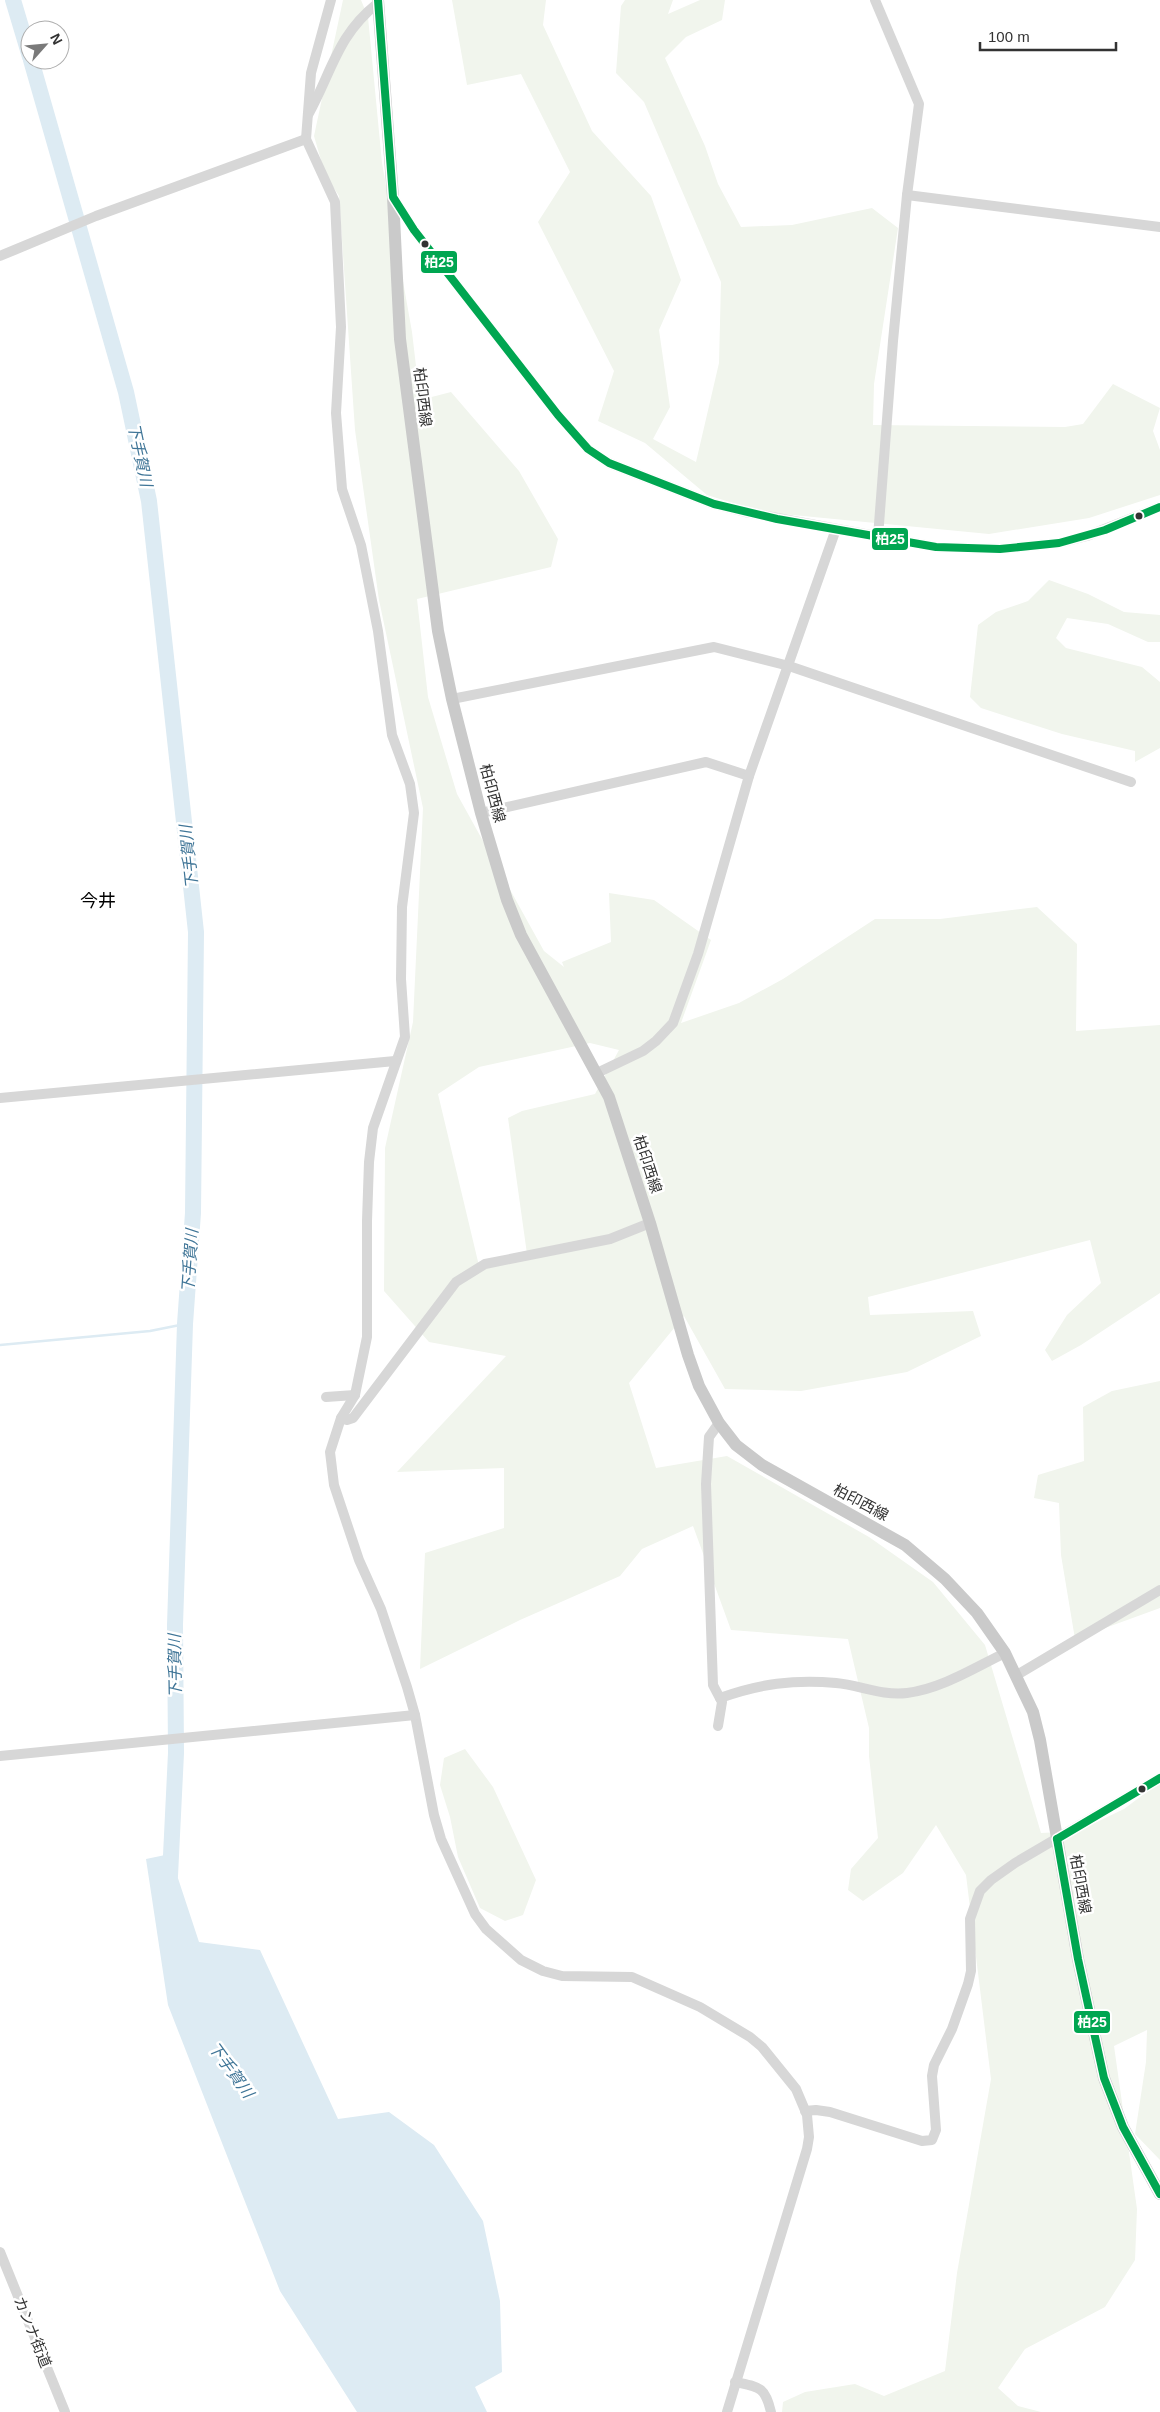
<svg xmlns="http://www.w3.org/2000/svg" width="1160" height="2412" viewBox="0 0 1160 2412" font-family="Arial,'Noto Sans JP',sans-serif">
	<rect width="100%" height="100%" fill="#fff"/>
	<!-- green -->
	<g fill="#f1f5ed" fill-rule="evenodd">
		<path d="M343 0H361L368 17 382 163 412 332 420 400 451 392 519 471 558 539 551 567 417 599 428 697 457 794 544 951 564 967 562 962 611 942 609 893 654 900 711 940 681 1023 739 1003 783 979 875 919H940L1037 907 1077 944 1076 1031 1160 1025V1293L1081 1345 1052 1361 1045 1350 1067 1315 1101 1283 1090 1240 868 1297 870 1315 973 1311 981 1336 907 1372 801 1391 725 1389 684 1316 629 1383 656 1468 727 1456 869 1537 933 1582 985 1645 1041 1833 1078 1831 1124 1809 1160 1782V2160L1135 2134 1146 2062 1147 2030 1114 2046 1137 2209 1135 2260 1105 2307 1025 2349 998 2388 1018 2406 1041 2412H782L783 2402 805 2392 855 2384 884 2396 945 2371 957 2273 991 2079 966 1875 936 1825 903 1873 863 1901 848 1890 851 1869 878 1838 869 1756V1728L848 1639 731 1630 693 1526 642 1549 620 1576 520 1620 420 1669 425 1553 504 1528V1468L397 1472 506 1356 429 1342 384 1291 385 1148 413 1022 423 808 379 600 355 430 339 196 325 174 314 136ZM590 1043 619 1050 595 1094 522 1111 508 1118 527 1254 480 1270 438 1094 479 1067Z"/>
		<polygon points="452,0 546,0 543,25 592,131 651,196 681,280 659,330 670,407 653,439 696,462 719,363 721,282 644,102 616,73 621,6 625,0 673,0 668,14 700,0 725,0 722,20 686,37 665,58 705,146 718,184 741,227 792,225 872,208 898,228 874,384 873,425 1065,427 1083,424 1113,384 1160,408 1153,431 1160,450 1160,495 1089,518 989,534 762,512 707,495 645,443 598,421 614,371 538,222 570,172 521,74 467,85"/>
		<polygon points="1049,580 1088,594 1124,612 1160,615 1160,642 1148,642 1108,624 1067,618 1056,638 1066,648 1142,667 1160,682 1160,748 1135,762 1135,751 1062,734 981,708 970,697 978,625 996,612 1028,601"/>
		<polygon points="1160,1381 1160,1608 1075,1639 1061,1555 1059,1503 1034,1498 1038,1475 1084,1461 1083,1407 1112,1391"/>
		<polygon points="465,1749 493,1787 536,1880 523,1915 505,1921 480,1908 458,1857 450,1817 440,1785 444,1758"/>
	</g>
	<!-- water -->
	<polygon fill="#ddebf3" points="170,1854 199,1942 260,1950 338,2119 389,2112 434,2145 483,2221 500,2301 502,2372 475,2387 487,2412 357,2412 280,2291 168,2005 146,1859"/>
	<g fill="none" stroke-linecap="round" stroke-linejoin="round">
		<!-- stream -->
		<polyline stroke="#ddebf3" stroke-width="2.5" points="0,1345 150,1331 185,1324"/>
		<!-- river -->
		<g stroke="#ddebf3" stroke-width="16">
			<polyline points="13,0 30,57"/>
			<polyline points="31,60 126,392 149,501 196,932 193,1213 185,1324 175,1625 176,1753 170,1876"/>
		</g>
		<!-- minor -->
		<g stroke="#d7d7d7" stroke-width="10">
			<polyline points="331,0 311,73 306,139 335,202 341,327 336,413 342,489 361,545 378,631 392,735 410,784 414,813 402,907 401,979 405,1037 373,1128 369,1162 367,1221 367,1337 355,1395 341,1418 330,1452 334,1485 359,1560 381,1609 407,1687 415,1715 434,1815 441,1839 475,1914 486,1929 521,1960 543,1971 562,1976 632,1977 700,2007 750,2037 762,2047 796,2089 807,2115 809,2137 807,2149 727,2412"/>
			<polyline points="875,0 919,104 907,195 893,341 878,537"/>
			<path d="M308 115C332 72 337 35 378 3"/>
			<polyline points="907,195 1160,227"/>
			<polyline points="393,197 414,230 558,415 588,449 609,463 714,504 745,512 936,547 1000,549 1059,543 1087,536 1160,507"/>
			<polyline points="0,256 96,216 306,139"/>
			<polyline points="452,699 714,647 789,666 1131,782"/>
			<polyline points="481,813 706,762 749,776"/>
			<polyline points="597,1073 643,1051 656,1041 673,1023 698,954 749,776 836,529"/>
			<polyline points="0,1098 395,1061"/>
			<polyline points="326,1397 355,1395"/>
			<polyline points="341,1418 347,1420 353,1418 456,1282 485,1264 610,1239 650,1223"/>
			<polyline points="1017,1675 1160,1590"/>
			<path d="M720 1698C759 1684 794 1679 836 1683 860 1685 881 1696 907 1693 941 1689 974 1668 1005 1653"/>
			<polyline points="718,1726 722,1702 713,1685 706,1484 709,1437 719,1423"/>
			<polyline points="0,1756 415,1715"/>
			<polyline points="805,2111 816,2110 830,2112 922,2141 932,2140 936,2130 932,2076 934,2065 952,2029 968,1984 971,1971 970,1919 980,1891 991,1880 1015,1863 1160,1778"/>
			<polyline points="0,2252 65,2412"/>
			<path d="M735 2382C759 2387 765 2386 771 2412"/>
		</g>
		<!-- major -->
		<polyline stroke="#cacaca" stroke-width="12" points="378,0 393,197 400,339 438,631 452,699 481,813 507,900 521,935 609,1097 650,1223 688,1355 699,1386 719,1423 736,1445 762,1465 905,1545 945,1579 977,1613 1005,1653 1033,1712 1040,1740 1078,1959 1104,2078 1123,2127 1160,2194"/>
		<!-- bus-1 casing -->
		<g stroke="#fff" stroke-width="11">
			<g id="bus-1">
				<polyline points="378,0 393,197 414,230 558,415 588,449 609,463 714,504 777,519 936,547 1000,549 1059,543 1105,530 1160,507"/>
				<polyline points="1057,1839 1078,1959 1104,2078 1123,2127 1160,2194"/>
				<polyline points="1057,1839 1160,1778"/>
			</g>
		</g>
		<!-- bus-1 -->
		<use href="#bus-1" stroke="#00a651" stroke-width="8"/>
	</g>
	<!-- markers -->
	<g fill="#333" stroke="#fff" stroke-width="2">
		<circle cx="425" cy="244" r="4.5"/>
		<circle cx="1139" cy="516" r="4.5"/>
		<circle cx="1142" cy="1789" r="4.5"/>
	</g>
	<g text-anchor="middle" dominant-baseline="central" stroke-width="5" stroke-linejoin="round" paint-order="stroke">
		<!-- street labels -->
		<g font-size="15" fill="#333" stroke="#fff">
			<text transform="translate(423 397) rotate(83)">柏印西線</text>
			<text transform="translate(493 793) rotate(75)">柏印西線</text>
			<text transform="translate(648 1164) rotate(72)">柏印西線</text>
			<text transform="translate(861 1502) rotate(28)">柏印西線</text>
			<text transform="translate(1081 1884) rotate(80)">柏印西線</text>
			<text transform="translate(33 2332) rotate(68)">カンナ街道</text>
		</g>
		<!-- water labels -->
		<g font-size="16" font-style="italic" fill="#3f7597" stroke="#fff">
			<text transform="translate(140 455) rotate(78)">下手賀川</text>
			<text transform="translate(189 857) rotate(-96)">下手賀川</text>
			<text transform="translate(190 1261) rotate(-86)">下手賀川</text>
			<text transform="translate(175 1666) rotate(-91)">下手賀川</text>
			<text transform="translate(231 2070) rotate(54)">下手賀川</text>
		</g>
		<!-- quarter labels -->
		<g font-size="18" fill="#000" stroke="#fff">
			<text x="98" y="901">今井</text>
		</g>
	</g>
	<g stroke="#fff" stroke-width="2">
		<rect x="420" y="250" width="38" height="24" rx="5" fill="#00a651"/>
		<rect x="871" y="527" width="38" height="24" rx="5" fill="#00a651"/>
		<rect x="1073" y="2010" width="38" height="24" rx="5" fill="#00a651"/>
	</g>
	<g font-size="14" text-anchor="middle" font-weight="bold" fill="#fff">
		<text x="439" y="267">柏25</text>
		<text x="890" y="544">柏25</text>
		<text x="1092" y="2027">柏25</text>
	</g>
	<!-- north arrow -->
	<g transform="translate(45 45) rotate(63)"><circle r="24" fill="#ffffff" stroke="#adadad"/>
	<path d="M0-4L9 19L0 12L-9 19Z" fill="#7a7a7a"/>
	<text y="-8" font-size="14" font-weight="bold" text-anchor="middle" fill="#333333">N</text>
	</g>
	<!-- scale -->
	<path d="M980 42v8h136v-8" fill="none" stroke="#333333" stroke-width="2.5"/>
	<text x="988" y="42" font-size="15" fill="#333333" stroke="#ffffff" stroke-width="4" paint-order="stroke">100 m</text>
</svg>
